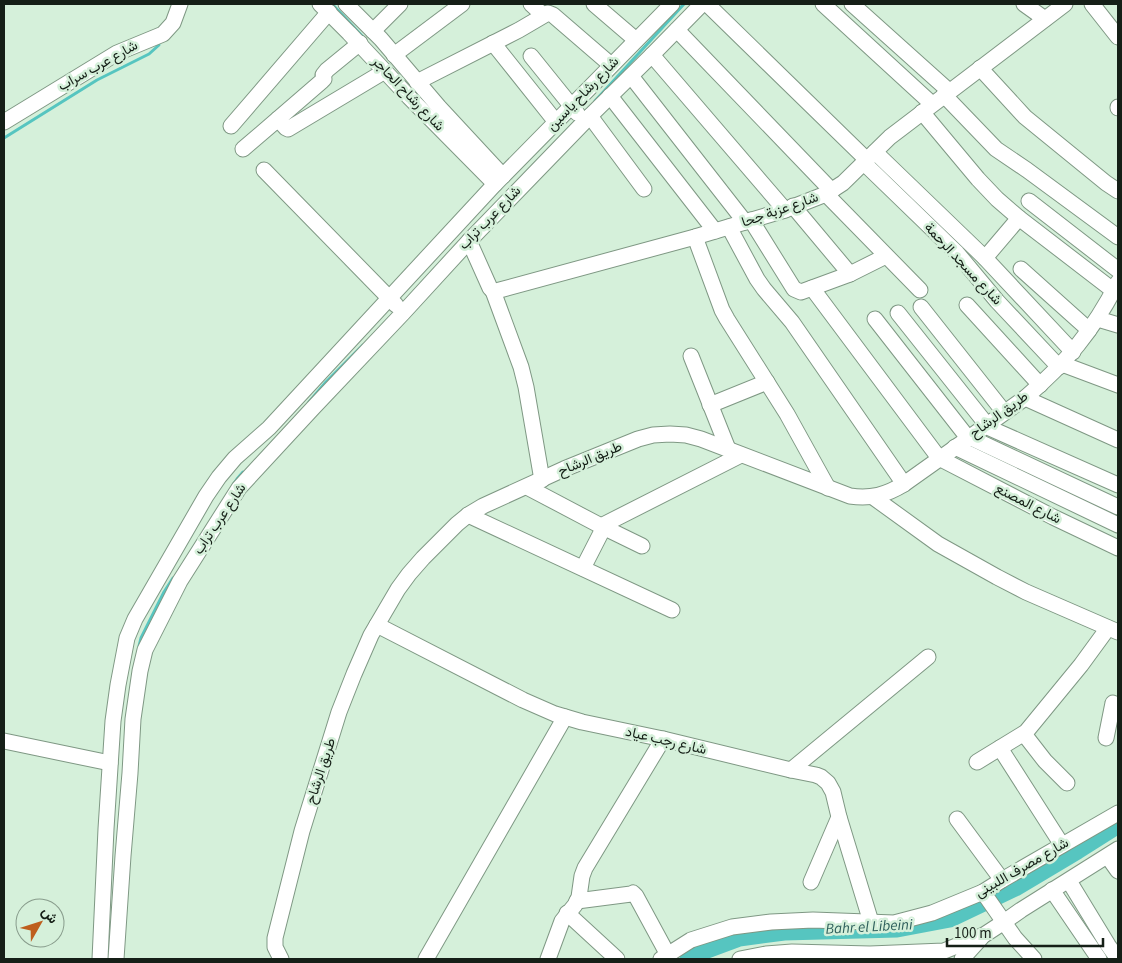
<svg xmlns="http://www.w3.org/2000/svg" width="1122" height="963" viewBox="0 0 1122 963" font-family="'Source Sans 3',Vazirmatn,sans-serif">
	<rect width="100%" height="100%" fill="#d5f0da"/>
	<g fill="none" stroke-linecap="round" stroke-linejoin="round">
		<!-- stream -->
		<g stroke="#56c5c0" stroke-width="3">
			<polyline points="332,4 364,38"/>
			<polyline points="595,101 684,4"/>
			<polyline points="4,138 97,80 149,54 159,45"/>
			<polyline points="309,402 326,382 363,345"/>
			<polyline points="233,485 237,479 243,472"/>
			<polyline points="139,646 141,638 164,592 173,578"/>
		</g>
		<!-- river -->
		<polyline stroke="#56c5c0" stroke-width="19" points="689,959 704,950 739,937 784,931 897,928 950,918 1015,887 1077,850 1118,824"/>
		<!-- minor casing -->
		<g stroke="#7f9884" stroke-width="17">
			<g id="minor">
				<polyline points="320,4 349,33 409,97 495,184"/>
				<polyline points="346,4 381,39 439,107 503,176"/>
				<polyline points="531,4 543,15"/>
				<polyline points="594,4 636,40"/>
				<polyline points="707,4 867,160"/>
				<polyline points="823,4 932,104"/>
				<polyline points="852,4 949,91"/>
				<polyline points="1024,4 1045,19"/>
				<polyline points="1092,4 1118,37"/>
				<polyline points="677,30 832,191"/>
				<polyline points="373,31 400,4"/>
				<polyline points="493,43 556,122"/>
				<polyline points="394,55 462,4"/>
				<polyline points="652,55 785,210"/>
				<polyline points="531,56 577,113"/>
				<polyline points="980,68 1025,117 1106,183 1118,191"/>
				<polyline points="631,76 745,222"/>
				<polyline points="417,82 519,30 548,13 553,15 611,65"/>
				<polyline points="944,95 996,149 1027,170 1118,237"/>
				<polyline points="610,96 715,231"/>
				<polyline points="1118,107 1118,108"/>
				<polyline points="922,112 978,179 997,199 1019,218"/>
				<polyline points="590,116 644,189"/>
				<polyline points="278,119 322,81 324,79 323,75 327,70 360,43"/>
				<polyline points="4,122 117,53 163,34 173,23 180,4"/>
				<polyline points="231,126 329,12"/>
				<polyline points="243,149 278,119 286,128 288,129 385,71"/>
				<polyline points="875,152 985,258 1073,352"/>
				<polyline points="864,163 957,253 997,301 1059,367"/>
				<polyline points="264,170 396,305"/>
				<polyline points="826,194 920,290"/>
				<polyline points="1029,201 1118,270"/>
				<polyline points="793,206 850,274"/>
				<polyline points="751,220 794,289 801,292 850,274 886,256"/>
				<polyline points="729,227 757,279 764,289 792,322 904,484"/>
				<polyline points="695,237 722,310 727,319 787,414 828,488"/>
				<polyline points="469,241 490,288 493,291 496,291 695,237 785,210 826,194 843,183 890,137 1065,4"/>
				<polyline points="985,258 1019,218 1114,291"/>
				<polyline points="1021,269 1089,330"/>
				<polyline points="812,288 939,458 1053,517 1118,548"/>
				<polyline points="493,291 521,367 526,387 542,480"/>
				<polyline points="967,305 1040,385"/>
				<polyline points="921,307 1004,412"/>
				<polyline points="898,313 987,425"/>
				<polyline points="875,319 968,438"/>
				<polyline points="1098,319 1118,325"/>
				<polyline points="691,356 728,449"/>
				<polyline points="1062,364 1118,385"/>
				<polyline points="1025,398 1118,440"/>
				<polyline points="710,405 767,382"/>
				<polyline points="985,426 1118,485"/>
				<polyline points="969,437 1118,507"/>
				<polyline points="955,447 1118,525"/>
				<polyline points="527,487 601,526 642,546"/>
				<polyline points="873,497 938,544 997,577 1026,592 1118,632"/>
				<polyline points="468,515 672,610"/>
				<polyline points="601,526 741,455"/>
				<polyline points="583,568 604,527"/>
				<polyline points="377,625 523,700 555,714 582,722 663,739 791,770 816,775 821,777 828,783 833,792 839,817 871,922"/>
				<polyline points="1024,734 1045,761 1067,783"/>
				<polyline points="1106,738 1113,703"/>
				<polyline points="4,741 110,763"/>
				<polyline points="1000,748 1062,845"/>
				<polyline points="977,762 1026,732 1081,665 1108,628"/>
				<polyline points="791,770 928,657"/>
				<polyline points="957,819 1002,880"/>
				<polyline points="1108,857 1118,871"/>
				<polyline points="1069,881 1108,945 1118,959"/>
				<polyline points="811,882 839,817"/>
				<polyline points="1052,890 1099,959"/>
				<polyline points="983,892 1015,938 1034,959"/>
				<polyline points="577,901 631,894 633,893 636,896 668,955"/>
				<polyline points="567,913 617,959"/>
				<polyline points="100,959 106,829 113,721 118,685 127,638 135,619 206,496 219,477 235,458 269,428 495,184 672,4"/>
				<polyline points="116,959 123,856 130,773 133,719 140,671 145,650 180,581 239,488 313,408 403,313 469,241 590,116 652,55 702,4"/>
				<path d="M281 959 275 947V938L302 831 339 712 354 674 371 635 398 589 409 574 423 558 457 524 468 515 483 506 564 469 638 439 653 435 670 434 686 435 701 439 850 496C871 499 886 495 904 484L1025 398C1066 363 1093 331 1118 282"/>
				<polyline points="426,959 565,717"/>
				<polyline points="548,959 562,921 575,905 579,897 582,876 585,868 663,739"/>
				<polyline points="661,959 691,940 732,927 771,922 813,920 894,923 932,913 983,892 1002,880 1118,813"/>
				<polyline points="740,959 766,954 792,952 870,954 944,951 984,935 1004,922 1021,910 1118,849"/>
				<polyline points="962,959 981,938"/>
			</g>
		</g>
		<!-- minor -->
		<use href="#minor" stroke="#fff" stroke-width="15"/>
	</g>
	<g text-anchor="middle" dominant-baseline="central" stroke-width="5" stroke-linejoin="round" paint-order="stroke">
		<!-- street labels -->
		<g font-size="14" fill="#151f17" stroke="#d5f0da">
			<text transform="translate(98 66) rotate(-29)">شارع عرب سراب</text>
			<text transform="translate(408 94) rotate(46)">شارع رشاح الحاجر</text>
			<text transform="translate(583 94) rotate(-46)">شارع رشاح ياسين</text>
			<text transform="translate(780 210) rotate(-19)">شارع عزبة جحا</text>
			<text transform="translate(490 218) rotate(-46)">شارع عرب تراب</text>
			<text transform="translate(963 264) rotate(47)">شارع مسجد الرحمة</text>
			<text transform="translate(999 415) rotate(-36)">طريق الرشاح</text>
			<text transform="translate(590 459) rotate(-23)">طريق الرشاح</text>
			<text transform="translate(1028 504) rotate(27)">شارع المصنع</text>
			<text transform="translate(220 519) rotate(-56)">شارع عرب تراب</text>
			<text transform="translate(666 741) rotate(13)">شارع رجب عياد</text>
			<text transform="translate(321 771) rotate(-72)">طريق الرشاح</text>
			<text transform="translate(1022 868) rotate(-30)">شارع مصرف اللبينى</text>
		</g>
		<!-- water labels -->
		<g font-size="15" font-style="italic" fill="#2f5f5c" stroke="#d5f0da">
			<text transform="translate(869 927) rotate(-3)">Bahr el Libeini</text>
		</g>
	</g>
	<!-- border -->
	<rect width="1122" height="963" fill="none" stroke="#151f17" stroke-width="10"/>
	<!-- north arrow -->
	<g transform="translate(40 923) rotate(51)"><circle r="24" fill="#d5f0da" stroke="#889c8c"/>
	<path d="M0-4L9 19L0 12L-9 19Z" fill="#be5e1d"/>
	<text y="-8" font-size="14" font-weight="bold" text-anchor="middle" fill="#151f17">ش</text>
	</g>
	<!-- scale -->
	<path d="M947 938v8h156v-8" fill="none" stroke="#151f17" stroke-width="2.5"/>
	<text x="954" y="938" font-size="15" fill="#151f17" stroke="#d5f0da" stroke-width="4" paint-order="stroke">100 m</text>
</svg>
